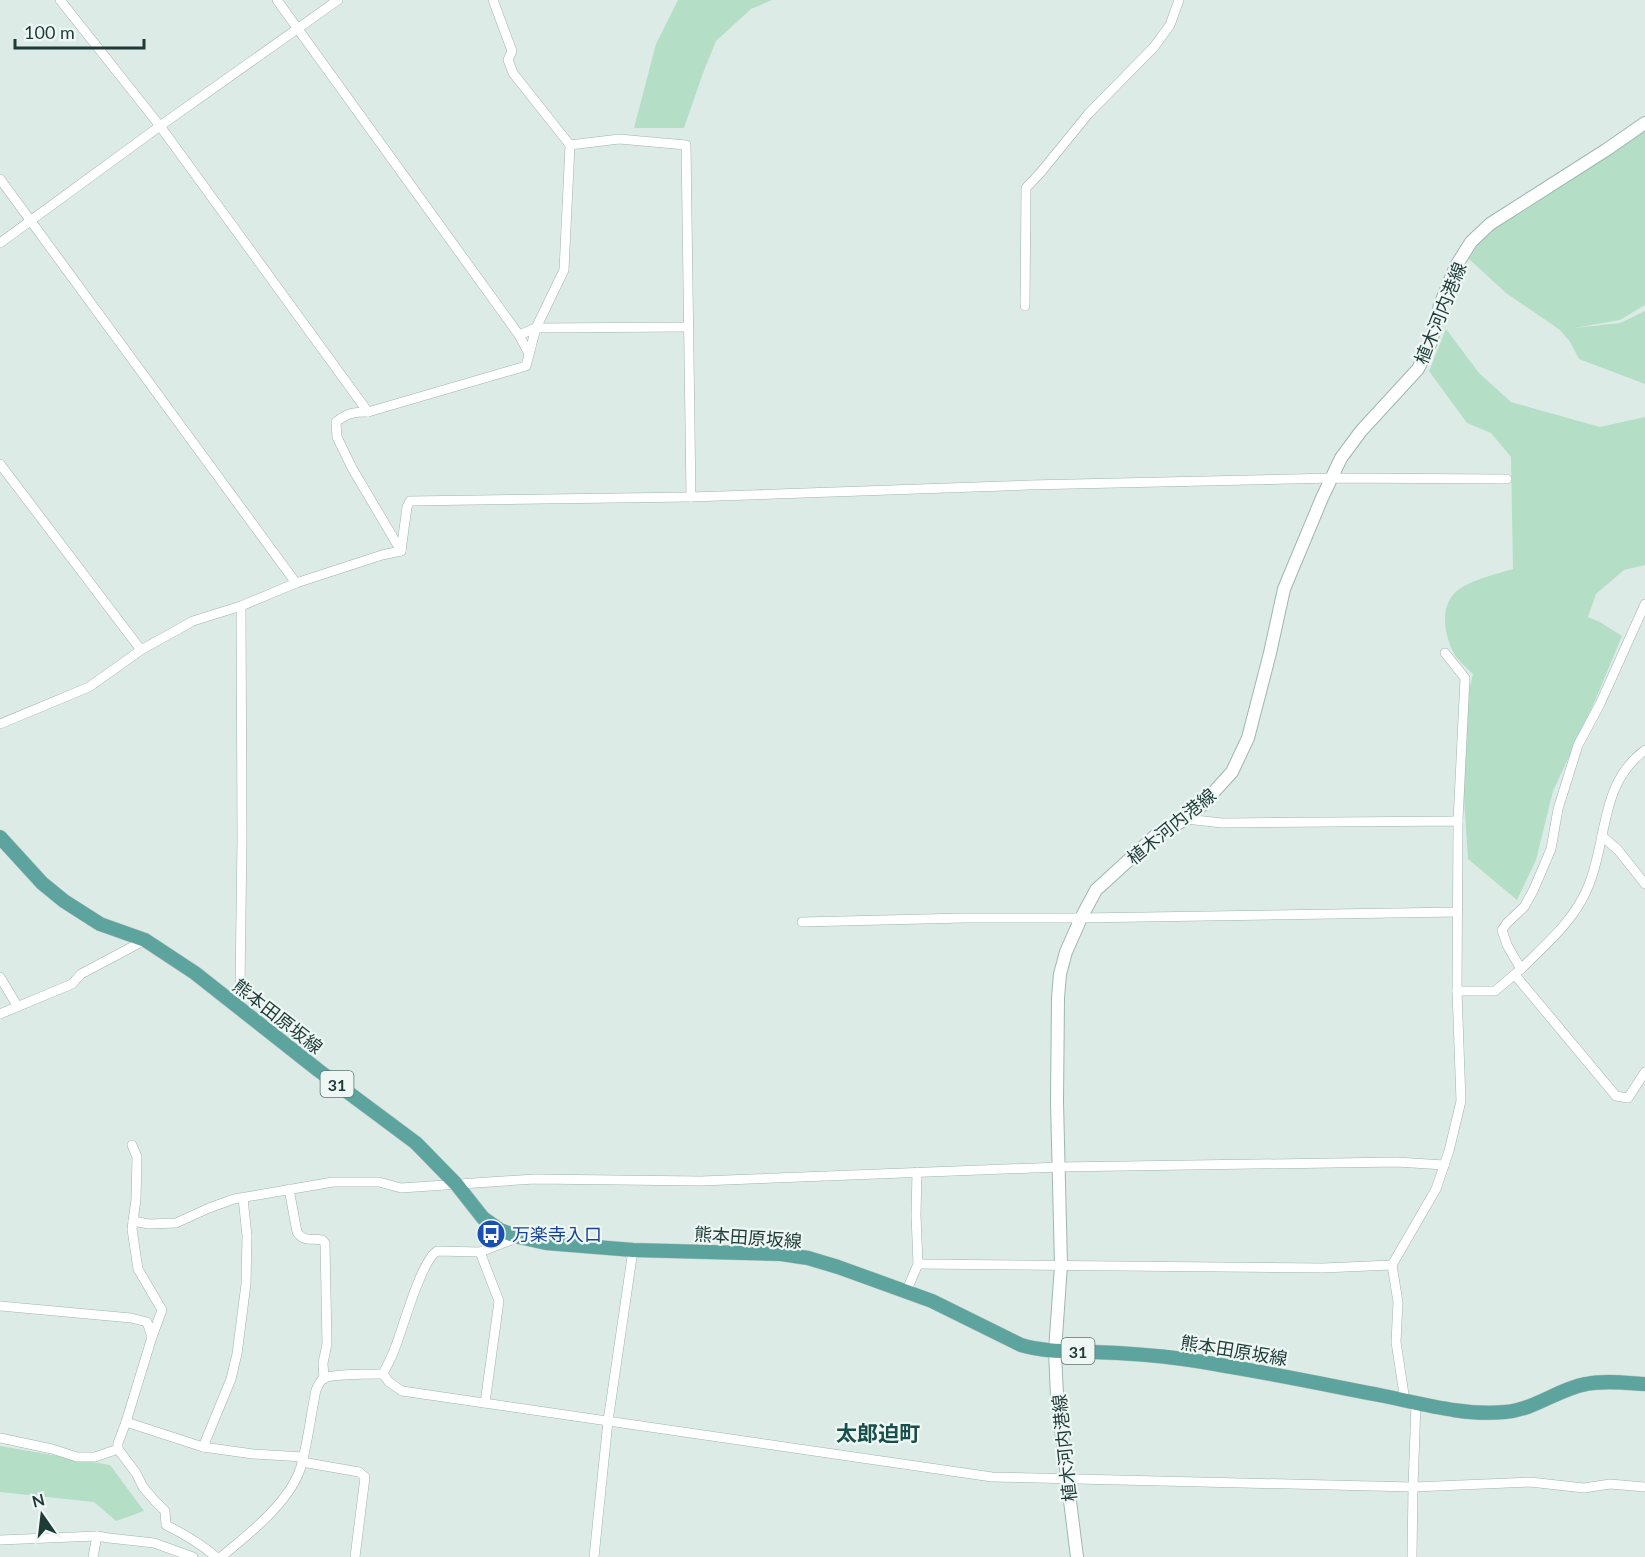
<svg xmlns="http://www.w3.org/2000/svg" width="1645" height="1557" viewBox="0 0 1645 1557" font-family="Lato,'Noto Sans JP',sans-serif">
	<rect width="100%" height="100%" fill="#ddebe7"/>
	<!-- green -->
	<g fill="#b4dec6">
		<polygon points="678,0 772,0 751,9 716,41 703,73 684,128 634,128 656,44"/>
		<polygon points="1645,121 1645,305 1620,320 1575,328 1620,323 1645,311 1645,384 1579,359 1570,342 1560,330 1506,293 1469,259 1490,224"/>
		<path d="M1446 329 1479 373 1511 402 1600 427 1645 417V565L1624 570 1596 594 1588 617 1600 622 1622 636 1594 703 1553 791 1536 860 1517 900 1468 859 1464 799 1463 716 1473 674C1467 668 1461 663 1456 657 1443 635 1437 600 1464 586 1479 578 1496 574 1513 569L1511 457 1491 433 1467 423 1429 371Z"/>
		<polygon points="0,1446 110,1465 144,1511 116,1521 94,1502 0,1492"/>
	</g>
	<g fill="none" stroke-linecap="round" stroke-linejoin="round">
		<!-- minor casing -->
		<g stroke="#a0b3af" stroke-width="10">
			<g id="minor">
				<polyline points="60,0 160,126 368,412"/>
				<polyline points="277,0 519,335 528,352"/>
				<polyline points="570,145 619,139 686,145 691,497"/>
				<polyline points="0,179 296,583"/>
				<polyline points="0,243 160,126 338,0"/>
				<polyline points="1025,306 1026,188 1041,172 1089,113 1154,47 1170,25 1179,0"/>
				<polyline points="519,335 536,328 688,327"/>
				<polyline points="0,464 141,650"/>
				<polyline points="401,551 407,507 410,501 691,497 1029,485 1332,478 1507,479"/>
				<polyline points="1445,653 1465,678 1458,821"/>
				<path d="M0 724 89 687 141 650 193 621 241 606 296 583 382 555 401 551 352 468 337 437 336 422C347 413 354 412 368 412L526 366 536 328 564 270 570 145 513 73 508 60 512 51 493 0"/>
				<polyline points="1186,819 1222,823 1458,821 1457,991 1461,1101 1449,1151 1436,1189 1392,1265 1398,1302 1396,1342 1405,1401"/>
				<polyline points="1602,836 1618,850 1645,884"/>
				<polyline points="802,922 964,918 1081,918 1458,912"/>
				<path d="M1521 969C1546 944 1574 921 1588 887 1608 840 1599 784 1645 750"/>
				<polyline points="1515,975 1616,1096 1628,1098 1645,1072"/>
				<polyline points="0,977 18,1007"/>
				<polyline points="1457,991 1495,991 1521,969 1507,945 1502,930 1507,923 1524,907 1533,891 1551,849 1558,809 1578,745 1600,704 1645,604"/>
				<polyline points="229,1000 240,986 242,840 241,606"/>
				<polyline points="0,1014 72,984 81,974 145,940"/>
				<path d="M132 1145 137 1157 136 1199 132 1229 138 1269 162 1310 152 1337 126 1422 118 1443V1449L136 1473 143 1487 155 1501 165 1511 166 1525C184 1534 200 1543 216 1557"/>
				<path d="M289 1189 297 1232C303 1242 312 1238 322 1240L325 1243 327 1344 323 1363 324 1379"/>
				<polyline points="133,1221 149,1224 176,1223 209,1208 234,1199 333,1182 379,1182 401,1188 534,1179 701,1181 1059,1167 1397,1162 1444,1165"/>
				<polyline points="480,1252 499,1301 485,1403"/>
				<polyline points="918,1264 1323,1268 1392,1265"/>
				<polyline points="906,1292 918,1264 916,1215 917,1172"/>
				<polyline points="0,1306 131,1318 147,1322 152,1337"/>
				<polyline points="383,1374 389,1382 402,1391 992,1477 1413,1487 1530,1482 1584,1488 1610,1484 1645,1487"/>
				<path d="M383 1374C387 1365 392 1357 395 1348 403 1328 421 1261 437 1251L480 1252 519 1237"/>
				<polyline points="126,1422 203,1447 253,1454 303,1457"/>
				<polyline points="0,1438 52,1449 77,1457 95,1457 118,1449"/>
				<polyline points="203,1447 231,1379 237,1354 246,1284 247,1236 243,1198"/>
				<polyline points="302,1462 359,1472 365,1477 355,1557"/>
				<polyline points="0,1540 97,1536 109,1538 154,1543 193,1557"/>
				<polyline points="93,1557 97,1536"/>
				<path d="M221 1557C249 1534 293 1500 302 1463 308 1440 311 1414 316 1390 318 1386 320 1380 324 1378 333 1374 371 1374 383 1374"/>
				<polyline points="594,1557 608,1421 633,1250"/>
				<polyline points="1412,1557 1413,1487 1416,1404"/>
			</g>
		</g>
		<!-- secondary casing -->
		<g stroke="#9cb7b2" stroke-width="14">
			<polyline id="secondary" points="1077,1557 1057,1396 1055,1351 1061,1265 1057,1102 1058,998 1060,974 1066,952 1081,918 1096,890 1155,836 1186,819 1201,806 1232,772 1248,738 1270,653 1284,589 1322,498 1341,458 1361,431 1418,369 1431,342 1440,305 1456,266 1471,242 1490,224 1606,150 1645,123"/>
		</g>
		<!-- primary casing -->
		<g stroke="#c0c8c7" stroke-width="15">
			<path id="primary" d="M0 837 42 883 64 901 100 924 145 940 195 973 318 1070 416 1143 457 1185 483 1218 500 1230 519 1237 546 1243 633 1250 781 1254 808 1258 838 1267 932 1301 1021 1345C1044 1352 1068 1351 1093 1352 1123 1353 1154 1355 1183 1359 1251 1369 1317 1383 1384 1396 1423 1404 1465 1416 1505 1412 1534 1410 1558 1389 1586 1384 1605 1380 1626 1383 1645 1384"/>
		</g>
		<!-- minor -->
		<use href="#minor" stroke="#fff" stroke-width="9"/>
		<!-- secondary -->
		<use href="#secondary" stroke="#fff" stroke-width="12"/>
		<!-- primary -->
		<use href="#primary" stroke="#5ea49e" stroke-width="14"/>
	</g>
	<!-- icons -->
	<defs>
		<g id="bus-disc" transform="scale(1.5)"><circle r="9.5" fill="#1a4fb4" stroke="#eef7f4"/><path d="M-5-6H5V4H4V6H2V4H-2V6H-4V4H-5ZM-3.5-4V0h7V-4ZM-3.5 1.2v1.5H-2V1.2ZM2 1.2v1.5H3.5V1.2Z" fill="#fff"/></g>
	</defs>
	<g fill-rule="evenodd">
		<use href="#bus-disc" x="491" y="1234"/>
	</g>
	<g text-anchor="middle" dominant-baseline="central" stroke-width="4.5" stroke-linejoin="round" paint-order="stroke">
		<!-- shield labels -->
		<g fill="#eef7f4" stroke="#5c7370" stroke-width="1.5">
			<rect x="320.5" y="1071" width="33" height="26" rx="4.5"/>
			<rect x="1061.5" y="1338" width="33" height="26" rx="4.5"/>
		</g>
		<g font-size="16" font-weight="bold" fill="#1e3b38">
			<text x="337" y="1084">31</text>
			<text x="1078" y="1351">31</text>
		</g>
		<!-- street labels -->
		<g font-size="18" fill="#1e3b38" stroke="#eef7f4">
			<text transform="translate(1440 313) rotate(-68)">植木河内港線</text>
			<text transform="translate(1171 826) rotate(-39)">植木河内港線</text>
			<text transform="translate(278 1016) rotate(38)">熊本田原坂線</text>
			<text transform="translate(748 1237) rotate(4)">熊本田原坂線</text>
			<text transform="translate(1234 1350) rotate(9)">熊本田原坂線</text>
			<text transform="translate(1064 1448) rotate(-96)">植木河内港線</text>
		</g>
		<!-- transit labels -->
		<g font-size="18" fill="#164399" stroke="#eef7f4" text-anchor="start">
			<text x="512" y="1234">万楽寺入口</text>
		</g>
		<!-- quarter labels -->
		<g font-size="21" font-weight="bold" fill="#184f4a" stroke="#eef7f4">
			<text x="878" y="1432">太郎迫町</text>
		</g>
	</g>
	<!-- north arrow -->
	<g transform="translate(42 1515) rotate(346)" stroke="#eef7f4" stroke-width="4.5" paint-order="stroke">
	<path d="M0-4.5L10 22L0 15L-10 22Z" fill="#1e3b38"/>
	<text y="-9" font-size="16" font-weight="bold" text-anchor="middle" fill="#1e3b38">N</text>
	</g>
	<!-- scale -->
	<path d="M15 39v9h129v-9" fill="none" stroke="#1e3b38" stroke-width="3"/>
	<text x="24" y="39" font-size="18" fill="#1e3b38" stroke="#eef7f4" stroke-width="4.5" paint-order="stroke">100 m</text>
</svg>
